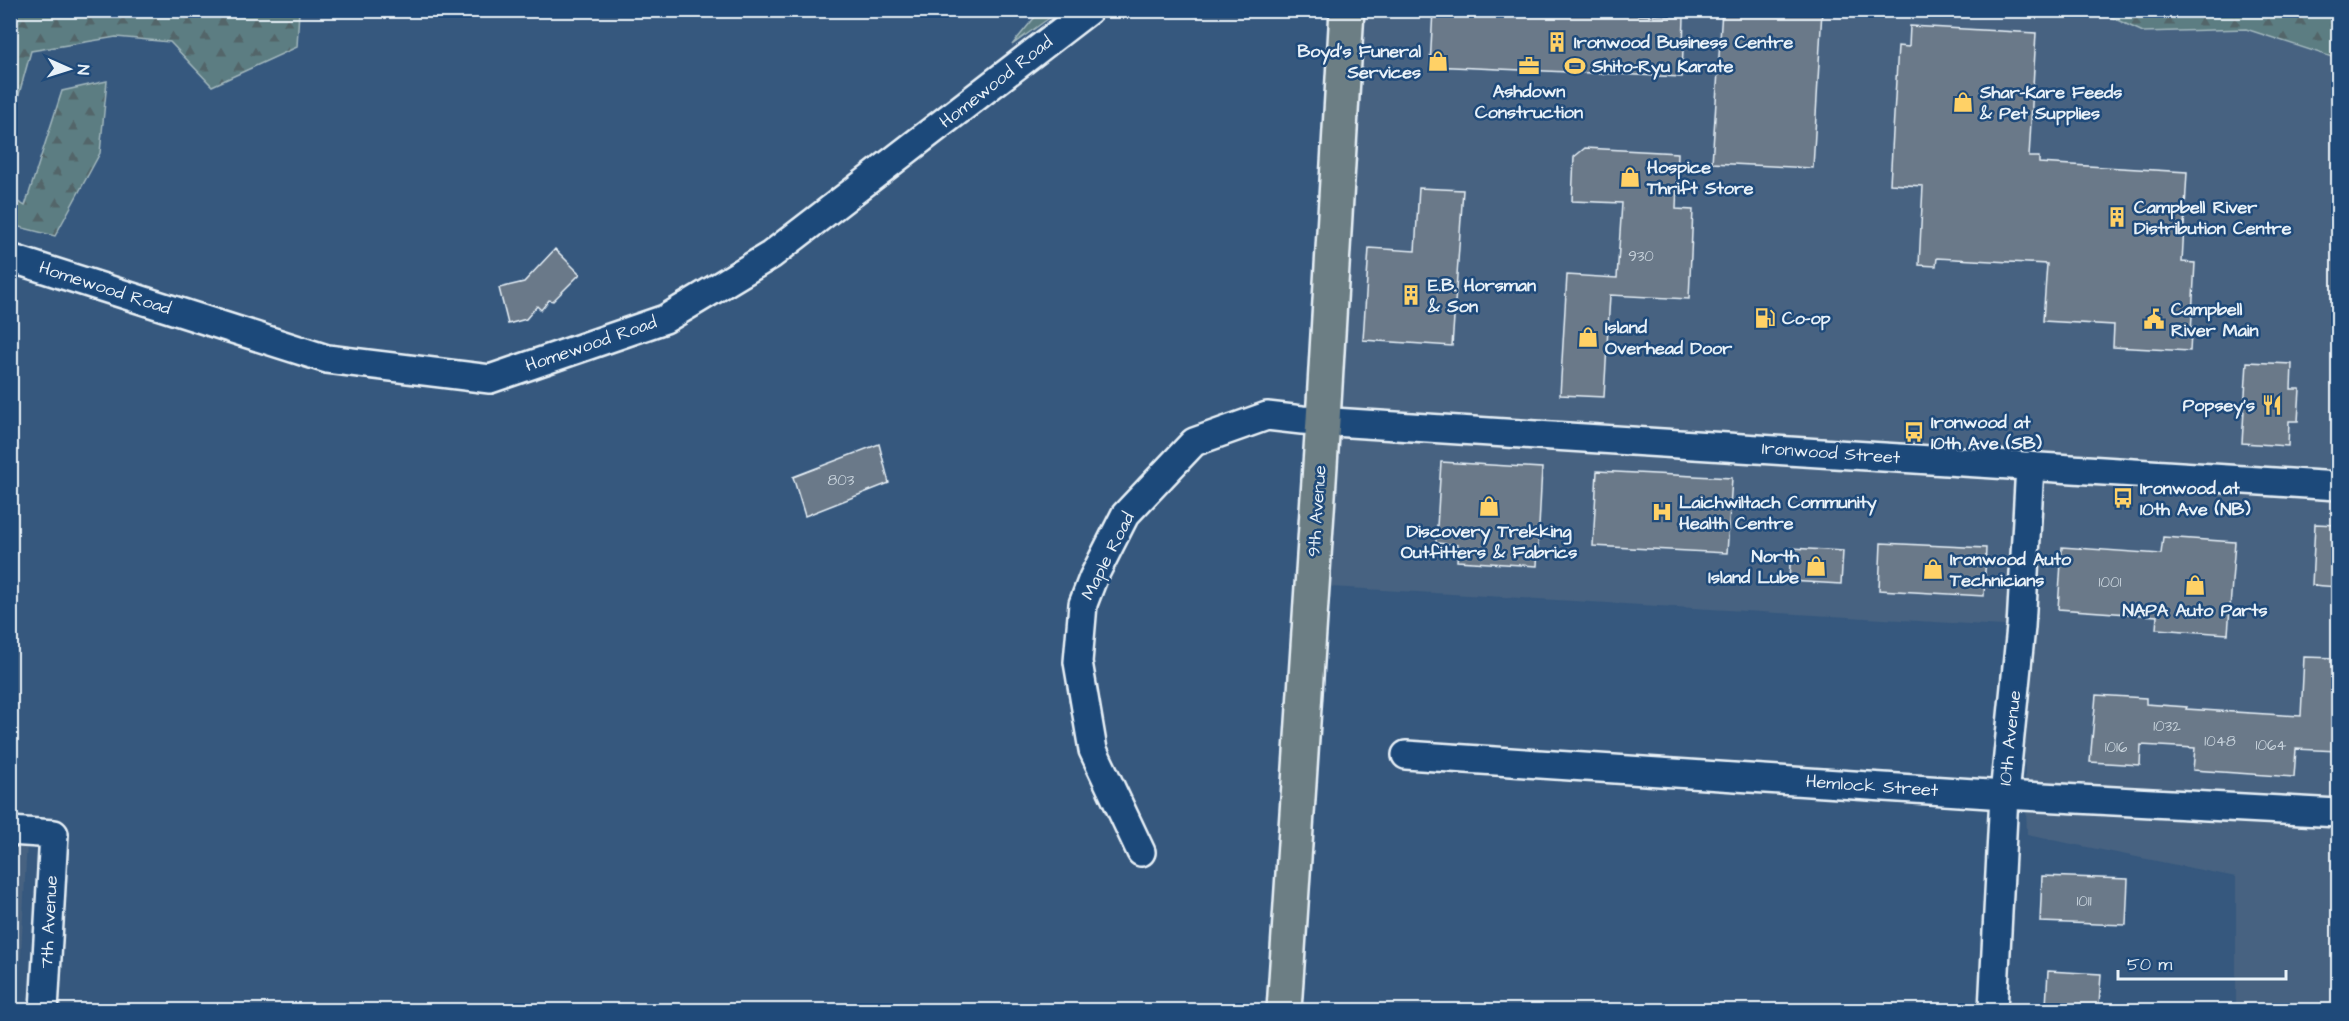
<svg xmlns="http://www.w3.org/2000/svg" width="2349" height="1021" viewBox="0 0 2349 1021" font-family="'Architects Daughter',sans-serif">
	<defs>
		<pattern id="forest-firs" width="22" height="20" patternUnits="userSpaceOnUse" patternTransform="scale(1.5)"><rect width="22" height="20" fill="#5c7d82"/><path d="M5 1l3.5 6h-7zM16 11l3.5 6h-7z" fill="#526569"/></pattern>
	</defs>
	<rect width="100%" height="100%" fill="#36587e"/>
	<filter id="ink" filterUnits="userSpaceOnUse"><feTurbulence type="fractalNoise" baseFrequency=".0167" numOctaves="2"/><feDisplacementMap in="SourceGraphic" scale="12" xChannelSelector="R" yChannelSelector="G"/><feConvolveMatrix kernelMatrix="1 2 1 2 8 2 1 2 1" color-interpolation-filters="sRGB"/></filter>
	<g filter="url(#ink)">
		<!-- built -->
		<g fill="#466281">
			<polygon points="1346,11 2338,11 2338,1010 2236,1010 2236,877 2027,835 2020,627 1313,586"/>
			<polygon points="10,841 27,842 18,1010 10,1010"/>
		</g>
		<!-- forest -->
		<g fill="url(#forest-firs)" stroke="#a2b7bd" stroke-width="1.5">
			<polygon points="1040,10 1059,11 1012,45 1040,11"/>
			<polygon points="18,11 299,11 297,47 212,86 170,42 116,37 31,51 11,123 11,32"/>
			<polygon points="2098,11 2338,11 2338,59 2246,29 2143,32"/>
			<polygon points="107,81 100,153 55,236 11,225 11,198 25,206 62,91"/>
		</g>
		<!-- building -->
		<g fill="#6a7989" stroke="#e8f1f8" stroke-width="1.5">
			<polygon points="1433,10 1522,10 1684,17 1682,77 1430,66"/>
			<polygon points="1722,10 1822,10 1813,168 1712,163"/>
			<polygon points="1910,26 2036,33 2029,157 2039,157 2039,163 2187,172 2182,262 2195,263 2190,351 2113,347 2114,325 2043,321 2047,264 1937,258 1936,266 1919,265 1923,186 1890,184 1898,46 1909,47"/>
			<polygon points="1585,148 1678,153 1676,209 1693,210 1689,299 1610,295 1604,397 1560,395 1567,275 1617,278 1622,203 1572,201 1574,157"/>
			<polygon points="1419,188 1463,190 1452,346 1363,340 1369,248 1415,251"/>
			<polygon points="555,249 580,274 553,301 549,300 541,310 537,306 526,319 508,324 499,288 524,282"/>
			<polygon points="2247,362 2292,364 2291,389 2300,389 2298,421 2289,421 2288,446 2242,443"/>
			<polygon points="879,444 889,483 805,516 793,477"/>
			<polygon points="1441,462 1542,468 1537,566 1457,561 1458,545 1436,543"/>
			<polygon points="1597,471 1732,478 1727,553 1593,546"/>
			<polygon points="2315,524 2338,525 2338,587 2312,585"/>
			<polygon points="2163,537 2235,542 2228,634 2156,629 2157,616 2058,609 2062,547 2161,554"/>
			<polygon points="1881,543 1986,548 1984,596 1879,590"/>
			<polygon points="1791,548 1843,551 1841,584 1789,581"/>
			<polygon points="2304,657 2338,658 2338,751 2296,749 2294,777 2193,770 2195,748 2141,745 2140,765 2090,762 2096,695 2146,698 2146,704 2187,707 2186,709 2301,716"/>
			<polygon points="2042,876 2128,879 2126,925 2040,922"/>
			<polygon points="2048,971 2101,974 2099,1006 2084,1006 2083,1011 2054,1011 2054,1007 2046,1006"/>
		</g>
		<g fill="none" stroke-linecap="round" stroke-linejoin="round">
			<!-- minor casing -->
			<g stroke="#e8f1f8" stroke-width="32">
				<g id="minor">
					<polyline points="10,258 327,359 490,379 665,319 771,255 1089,10"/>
					<polyline points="1406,755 2004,795 2338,813"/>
					<polyline points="10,831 54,834 44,1010"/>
					<polyline points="1141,852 1093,750 1078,662 1083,604 1093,578 1125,515 1194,442 1267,416 1302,420 2338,486"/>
					<polyline points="1993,1010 2004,795 2021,627 2030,466"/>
				</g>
			</g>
			<!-- major casing -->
			<g stroke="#e8f1f8" stroke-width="38">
				<polyline id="major" points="1284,1010 1323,420 1347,10"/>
			</g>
			<!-- minor -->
			<use href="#minor" stroke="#1f4a7a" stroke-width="27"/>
			<!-- major -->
			<use href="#major" stroke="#6c7e84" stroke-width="33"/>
		</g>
	</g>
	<!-- icons -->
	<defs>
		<g id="building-bare" transform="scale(1.62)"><path d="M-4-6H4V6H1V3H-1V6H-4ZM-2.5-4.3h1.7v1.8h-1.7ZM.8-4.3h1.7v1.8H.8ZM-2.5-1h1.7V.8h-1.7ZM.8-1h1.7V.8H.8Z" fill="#ffd166" stroke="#1f4a7a" stroke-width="2.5" paint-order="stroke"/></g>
		<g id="shop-bare" transform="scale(1.62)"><path d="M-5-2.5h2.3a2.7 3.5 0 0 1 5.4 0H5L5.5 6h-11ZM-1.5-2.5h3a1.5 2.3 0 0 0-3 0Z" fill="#ffd166" stroke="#1f4a7a" stroke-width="2.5" paint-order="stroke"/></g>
		<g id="office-bare" transform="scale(1.62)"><path d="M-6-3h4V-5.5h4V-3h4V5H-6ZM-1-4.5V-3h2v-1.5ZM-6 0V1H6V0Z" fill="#ffd166" stroke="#1f4a7a" stroke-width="2.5" paint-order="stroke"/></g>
		<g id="stadium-bare" transform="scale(1.62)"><path d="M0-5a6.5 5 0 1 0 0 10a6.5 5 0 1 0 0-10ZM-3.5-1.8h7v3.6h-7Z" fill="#ffd166" stroke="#1f4a7a" stroke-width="2.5" paint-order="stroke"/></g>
		<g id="fuel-bare" transform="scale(1.62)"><path d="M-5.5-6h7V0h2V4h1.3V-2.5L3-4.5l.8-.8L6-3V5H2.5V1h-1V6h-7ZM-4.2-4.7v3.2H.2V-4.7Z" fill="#ffd166" stroke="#1f4a7a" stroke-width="2.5" paint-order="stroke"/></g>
		<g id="civic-bare" transform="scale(1.62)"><path d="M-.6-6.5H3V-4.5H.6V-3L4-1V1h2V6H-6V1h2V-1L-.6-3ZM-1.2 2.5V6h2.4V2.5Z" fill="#ffd166" stroke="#1f4a7a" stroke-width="2.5" paint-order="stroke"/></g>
		<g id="restaurant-bare" transform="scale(1.62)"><path d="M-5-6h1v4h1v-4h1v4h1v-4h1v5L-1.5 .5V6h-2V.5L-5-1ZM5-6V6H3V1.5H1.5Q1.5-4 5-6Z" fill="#ffd166" stroke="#1f4a7a" stroke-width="2.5" paint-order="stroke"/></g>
		<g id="bus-bare" transform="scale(1.62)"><path d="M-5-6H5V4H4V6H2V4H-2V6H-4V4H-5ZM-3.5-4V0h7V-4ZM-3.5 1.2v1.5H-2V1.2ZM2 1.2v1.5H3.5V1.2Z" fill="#ffd166" stroke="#1f4a7a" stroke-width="2.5" paint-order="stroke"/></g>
		<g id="hospital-bare" transform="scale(1.62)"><path d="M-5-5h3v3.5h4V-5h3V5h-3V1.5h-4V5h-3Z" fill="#ffd166" stroke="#1f4a7a" stroke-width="2.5" paint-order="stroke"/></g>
	</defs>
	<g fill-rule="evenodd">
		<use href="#building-bare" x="1557" y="42"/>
		<use href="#shop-bare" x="1438" y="61"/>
		<use href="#office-bare" x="1529" y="66"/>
		<use href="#stadium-bare" x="1575" y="66"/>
		<use href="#shop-bare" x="1963" y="102"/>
		<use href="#shop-bare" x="1630" y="177"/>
		<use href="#building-bare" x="2117" y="217"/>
		<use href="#building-bare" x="1411" y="295"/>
		<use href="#fuel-bare" x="1765" y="318"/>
		<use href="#civic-bare" x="2154" y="319"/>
		<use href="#shop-bare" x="1588" y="337"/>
		<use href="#restaurant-bare" x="2272" y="405"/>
		<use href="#bus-bare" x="1914" y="432"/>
		<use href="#bus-bare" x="2123" y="498"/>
		<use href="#shop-bare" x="1489" y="506"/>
		<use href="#hospital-bare" x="1662" y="512"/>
		<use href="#shop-bare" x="1816" y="566"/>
		<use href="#shop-bare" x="1933" y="569"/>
		<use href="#shop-bare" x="2195" y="585"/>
	</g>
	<g text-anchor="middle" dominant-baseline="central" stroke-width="5" stroke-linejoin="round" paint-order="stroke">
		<!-- number labels -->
		<g font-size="15" fill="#c8d3dc">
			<text x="1641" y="256">930</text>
			<text x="841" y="480">803</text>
			<text x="2110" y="582">1001</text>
			<text x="2167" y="726">1032</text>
			<text x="2220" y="741">1048</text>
			<text x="2271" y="745">1064</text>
			<text x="2116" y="747">1016</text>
			<text x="2084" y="901">1011</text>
		</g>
		<!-- poi labels -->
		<g font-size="18" font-weight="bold" fill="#e8f1f8" stroke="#1f4a7a" text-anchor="start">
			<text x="1574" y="42">Ironwood Business Centre</text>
			<text x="1421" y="51" text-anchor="end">Boyd's Funeral<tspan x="1421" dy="21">Services</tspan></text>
			<text x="1592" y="66">Shito-Ryu Karate</text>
			<text x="1529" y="91" text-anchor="middle">Ashdown<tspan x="1529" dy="21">Construction</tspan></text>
			<text x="1980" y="92">Shar-Kare Feeds<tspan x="1980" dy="21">&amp; Pet Supplies</tspan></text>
			<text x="1647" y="167">Hospice<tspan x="1647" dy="21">Thrift Store</tspan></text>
			<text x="2134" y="207">Campbell River<tspan x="2134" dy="21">Distribution Centre</tspan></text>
			<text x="1428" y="285">E.B. Horsman<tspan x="1428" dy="21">&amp; Son</tspan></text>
			<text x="2171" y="309">Campbell<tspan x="2171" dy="21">River Main</tspan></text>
			<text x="1782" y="318">Co-op</text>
			<text x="1605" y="327">Island<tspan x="1605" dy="21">Overhead Door</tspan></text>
			<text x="2255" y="405" text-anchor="end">Popsey's</text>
			<text x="1931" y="422">Ironwood at<tspan x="1931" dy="21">10th Ave (SB)</tspan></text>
			<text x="2140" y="488">Ironwood at<tspan x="2140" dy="21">10th Ave (NB)</tspan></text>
			<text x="1679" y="502">Laichwiltach Community<tspan x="1679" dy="21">Health Centre</tspan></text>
			<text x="1489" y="531" text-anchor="middle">Discovery Trekking<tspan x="1489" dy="21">Outfitters &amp; Fabrics</tspan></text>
			<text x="1799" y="556" text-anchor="end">North<tspan x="1799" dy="21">Island Lube</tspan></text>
			<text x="1950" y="559">Ironwood Auto<tspan x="1950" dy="21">Technicians</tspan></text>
			<text x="2195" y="610" text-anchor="middle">NAPA Auto Parts</text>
		</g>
		<!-- street labels -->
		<g font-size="18" fill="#e8f1f8" stroke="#1f4a7a">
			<text transform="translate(996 82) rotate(-38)">Homewood Road</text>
			<text transform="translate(105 288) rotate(18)">Homewood Road</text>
			<text transform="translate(591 344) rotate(-19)">Homewood Road</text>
			<text transform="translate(1831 453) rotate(4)">Ironwood Street</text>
			<text transform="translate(1317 511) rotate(-86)">9th Avenue</text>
			<text transform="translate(1108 556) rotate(-63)">Maple Road</text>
			<text transform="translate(2010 738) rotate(-84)">10th Avenue</text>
			<text transform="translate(1872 786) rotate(4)">Hemlock Street</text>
			<text transform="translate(49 922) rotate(-87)">7th Avenue</text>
		</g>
	</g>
	<!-- margin -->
	<rect width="2349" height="1021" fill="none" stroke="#1f4a7a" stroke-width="36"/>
	<rect x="18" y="18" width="2313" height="985" fill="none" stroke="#e8f1f8" stroke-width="2" filter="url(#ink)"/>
	<!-- north arrow -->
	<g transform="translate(69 69) rotate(93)" stroke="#1f4a7a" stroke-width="4.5" paint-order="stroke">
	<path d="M0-4.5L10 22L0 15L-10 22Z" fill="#e8f1f8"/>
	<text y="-9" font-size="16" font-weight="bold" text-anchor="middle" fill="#e8f1f8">N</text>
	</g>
	<!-- scale -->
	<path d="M2118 970v9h168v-9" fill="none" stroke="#e8f1f8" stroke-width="3"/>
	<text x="2127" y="970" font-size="18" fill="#e8f1f8" stroke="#1f4a7a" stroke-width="4.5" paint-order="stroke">50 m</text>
</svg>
